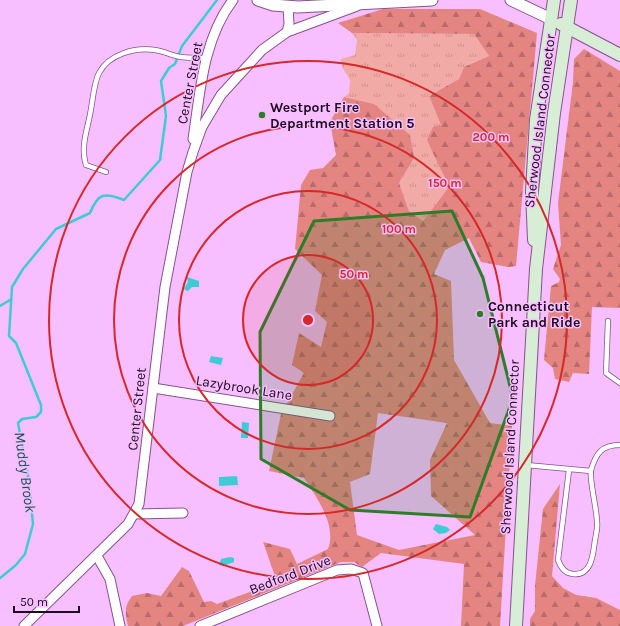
<svg xmlns="http://www.w3.org/2000/svg" width="620" height="626" viewBox="0 0 620 626" font-family="Karla,sans-serif">
	<defs>
		<pattern id="grass-tufts" width="24" height="20" patternUnits="userSpaceOnUse"><rect width="24" height="20" fill="#f2aaa6"/><path d="M3 7l-1-3M5 7V3M7 7l1-3M15 17l-1-3M17 17v-4M19 17l1-3" fill="none" stroke="#cf918f"/></pattern>
		<pattern id="forest-firs" width="22" height="20" patternUnits="userSpaceOnUse"><rect width="22" height="20" fill="#e48582"/><path d="M5 1l3.5 6h-7zM16 11l3.5 6h-7z" fill="#b86b6a"/></pattern>
	</defs>
	<rect width="100%" height="100%" fill="#f7bfff"/>
	<!-- grass -->
	<polygon fill="url(#grass-tufts)" points="352,33 474,34 489,56 464,67 459,79 429,96 441,125 441,171 449,187 423,221 409,211 399,183 414,158 374,104 344,97 349,93 350,80 342,67 341,59 355,55 357,40"/>
	<!-- forest -->
	<g fill="url(#forest-firs)" fill-rule="evenodd">
		<path d="M383 9H480L537 33 516 266 508 267 481 262 469 238 445 250 434 274 451 281 454 360 490 423 512 426 500 626H461L464 564 381 553 362 567 354 562H341L183 626H128C125 613 124 607 132 596L147 593 161 596 182 567 189 571 204 602 211 601 217 604 277 582 263 542 290 549 297 564 328 549C337 525 317 498 304 478L269 471 281 414 304 373 292 365 299 333 321 347 327 322 315 311 322 275 295 249 301 185 310 170 323 168 336 155 330 122 344 97 374 104 410 135 414 158 399 183 409 211 423 221 449 187 427 140 433 127 441 125 429 96 459 79 464 67 489 56 474 34 352 33 338 23ZM378 413 447 423 430 460 431 496 475 535 399 550 357 535 350 482 370 474Z"/>
		<polygon points="584,49 620,71 620,308 592,307 589,374 573,373 569,382 555,379 553,368 544,360 551,286 559,282 560,279 553,269 561,245 558,203 573,82 574,59"/>
		<polygon points="560,484 552,576 563,588 576,595 596,598 620,610 620,626 530,626 530,619 535,611 535,585 543,509"/>
	</g>
	<!-- water -->
	<g fill="#3fcbd5">
		<polygon points="187,277 199,281 199,287 192,287 188,291 185,290 184,288 188,282"/>
		<polygon points="211,356 223,358 221,365 209,362"/>
		<polygon points="242,422 249,423 248,438 241,438"/>
		<polygon points="237,476 238,485 219,486 219,477"/>
		<polygon points="436,524 447,527 450,530 446,533 439,534 433,529"/>
		<polygon points="230,557 234,558 234,562 223,566 219,565 221,559"/>
	</g>
	<g fill="none" stroke-linecap="round" stroke-linejoin="round">
		<!-- stream -->
		<g stroke="#3fcbd5" stroke-width="2.5">
			<polyline points="0,306 10,300"/>
			<path d="M0 578 16 565 25 554 33 524 29 481 18 423 22 419 36 417 41 412V405L16 343 9 336 12 287 23 269 56 229 90 213C98 193 104 192 124 200L160 160 166 116 161 81 169 68 175 64 182 46 217 0"/>
		</g>
		<!-- service casing -->
		<g stroke="#85538c" stroke-width="6">
			<g id="service">
				<path d="M106 172 86 165C80 145 88 129 91 109 93 98 94 83 99 73 109 54 135 47 155 50 164 51 172 56 181 57 189 58 198 58 206 58"/>
				<polyline points="608,321 606,373 620,383"/>
				<polyline points="526,465 591,471"/>
				<path d="M569 470 558 560C561 567 564 573 573 574 592 576 593 554 595 540 596 534 598 528 597 522 597 510 589 479 591 470 596 453 602 445 620 445"/>
			</g>
		</g>
		<!-- minor casing -->
		<g stroke="#85538c" stroke-width="11">
			<g id="minor">
				<polyline points="287,32 289,24 288,7"/>
				<path d="M193 139C200 93 203 39 233 0"/>
				<polyline points="153,388 330,416"/>
				<polyline points="135,514 183,513"/>
				<polyline points="97,556 110,579 120,626"/>
				<polyline points="24,626 128,524 139,504 165,287 187,172 193,152 202,127 221,95 262,50 287,32 357,6"/>
				<polyline points="200,626 337,570 351,569 363,573 377,626"/>
			</g>
		</g>
		<!-- tertiary casing -->
		<g stroke="#85538c" stroke-width="13">
			<g id="tertiary">
				<polyline points="258,0 273,5 298,7 432,0"/>
				<polyline points="511,0 551,19"/>
			</g>
		</g>
		<!-- secondary casing -->
		<g stroke="#85538c" stroke-width="14">
			<g id="secondary">
				<polyline points="561,24 620,55"/>
				<polyline points="534,240 532,192 536,120 554,0"/>
				<polyline points="516,626 536,269 554,113 571,0"/>
			</g>
		</g>
		<!-- service -->
		<use href="#service" stroke="#fff" stroke-width="4.5"/>
		<!-- minor -->
		<use href="#minor" stroke="#fff" stroke-width="9"/>
		<!-- tertiary -->
		<use href="#tertiary" stroke="#fff" stroke-width="11"/>
		<!-- secondary -->
		<use href="#secondary" stroke="#d7edd5" stroke-width="12"/>
	</g>
	<!-- marked area -->
	<path fill="#2d7d28" fill-opacity="0.2" stroke="#2d7d28" stroke-width="3" stroke-linejoin="round" d="M452 211 483 278 513 398 470 517 350 510 261 459 260 332 314 221Z"/>
	<!-- distance rings -->
	<circle cx="308" cy="320" r="65" fill="#d62828" fill-opacity=".12"/>
	<g fill="none" stroke="#d62828" stroke-width="2">
		<circle cx="308" cy="320" r="65"/>
		<circle cx="308" cy="320" r="129"/>
		<circle cx="308" cy="320" r="194"/>
		<circle cx="308" cy="320" r="259"/>
	</g>
	<!-- markers -->
	<g fill="#2d7d28" stroke="#f7bfff" stroke-width="1.5">
		<circle cx="262" cy="115" r="4"/>
		<circle cx="480" cy="314" r="4"/>
	</g>
	<g text-anchor="middle" dominant-baseline="central" stroke-width="3" stroke-linejoin="round" paint-order="stroke">
		<!-- street labels -->
		<g font-size="14" fill="#1e0a21" stroke="#f7bfff">
			<text transform="translate(190 83) rotate(-79)">Center Street</text>
			<text transform="translate(540 121) rotate(-83)">Sherwood Island Connector</text>
			<text transform="translate(244 388) rotate(9)">Lazybrook Lane</text>
			<text transform="translate(137 409) rotate(-84)">Center Street</text>
			<text transform="translate(510 447) rotate(-87)">Sherwood Island Connector</text>
			<text transform="translate(290 575) rotate(-21)">Bedford Drive</text>
		</g>
		<!-- poi labels -->
		<g font-size="14" font-weight="bold" fill="#1e0a21" stroke="#f7bfff" text-anchor="start">
			<text x="270" y="107">Westport Fire<tspan x="270" dy="16">Department Station 5</tspan></text>
			<text x="488" y="306">Connecticut<tspan x="488" dy="16">Park and Ride</tspan></text>
		</g>
		<!-- water labels -->
		<g font-size="15" font-style="italic" fill="#185257" stroke="#f7bfff">
			<text transform="translate(25 472) rotate(82)">Muddy Brook</text>
		</g>
	</g>
	<circle cx="308" cy="320" r="6" fill="#d62828" stroke="#f7bfff" stroke-width="2"/>
	<g font-size="12" text-anchor="middle" font-weight="bold" fill="#d62828" stroke="#f7bfff" stroke-width="3" stroke-linejoin="round" paint-order="stroke">
		<text x="491" y="141">200 m</text>
		<text x="445" y="187">150 m</text>
		<text x="399" y="233">100 m</text>
		<text x="354" y="278">50 m</text>
	</g>
	<!-- scale -->
	<path d="M14 606v6h65v-6" fill="none" stroke="#1e0a21" stroke-width="2"/>
	<text x="20" y="606" font-size="12" fill="#1e0a21" stroke="#f7bfff" stroke-width="3" paint-order="stroke">50 m</text>
</svg>
